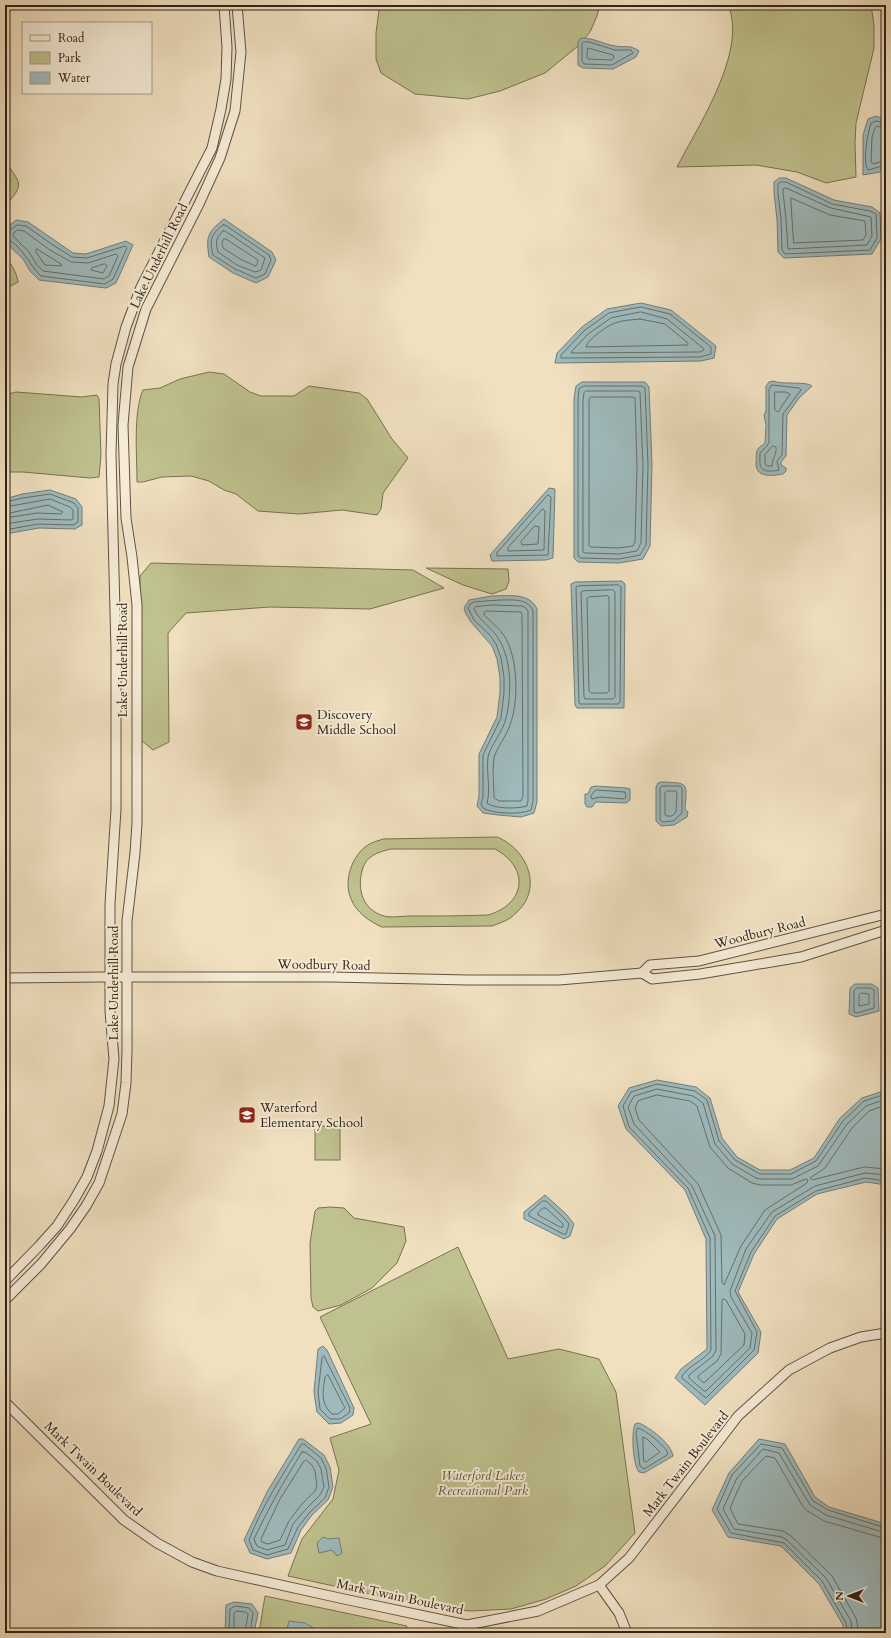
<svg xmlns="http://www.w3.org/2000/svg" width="891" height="1638" viewBox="0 0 891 1638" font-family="Cardo,serif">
	<rect width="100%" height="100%" fill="#f0e0c0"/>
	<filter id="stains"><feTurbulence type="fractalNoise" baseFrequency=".005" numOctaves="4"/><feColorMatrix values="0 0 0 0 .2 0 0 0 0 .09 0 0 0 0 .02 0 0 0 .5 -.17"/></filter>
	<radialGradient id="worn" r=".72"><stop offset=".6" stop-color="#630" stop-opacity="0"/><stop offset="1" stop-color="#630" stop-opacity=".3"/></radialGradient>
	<!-- green -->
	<g fill="#bfc18e" stroke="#787252" fill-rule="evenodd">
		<polygon points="382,5 600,5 597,16 590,32 578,46 545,73 500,91 468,99 415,94 381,73 376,59 376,33 379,10"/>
		<path d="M728 5H871L874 25V48L856 123 855 143 856 177 826 183 797 172 756 165 677 167C698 126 748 51 728 5Z"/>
		<path d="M5 160C19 184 27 182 5 206Z"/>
		<path d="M5 257C12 265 16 271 18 282L9 287 5 288Z"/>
		<path d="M209 372 224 374 250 392 261 396H294L309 386 359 393 367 399 392 439 408 458 383 493 381 509 377 515 342 510 299 514 258 511 236 494 224 490 209 481 191 476 162 477 143 482H137C137 457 133 412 143 390L160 388 180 379Z"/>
		<polygon points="16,392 82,397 97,395 99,399 101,455 99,477 90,478 23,472 5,472 5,395"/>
		<polygon points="151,563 413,570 444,588 370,609 270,607 186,613 168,633 169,742 153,750 140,739 140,576"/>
		<polygon points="426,568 508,569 509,581 506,589 492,594 463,585"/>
		<path d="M497 837C527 849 544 888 516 913 510 920 500 923 492 926L382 927C370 922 356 912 351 899 343 881 352 855 368 845 372 842 378 841 383 839ZM391 849H495C530 868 526 904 488 915 462 916 437 916 411 916 403 916 391 918 384 916 363 910 357 890 362 871 365 856 378 852 391 849Z"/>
		<rect x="315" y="1126" width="25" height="34"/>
		<polygon points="330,1207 344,1208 354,1218 404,1227 406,1241 397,1263 372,1288 341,1305 318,1311 313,1307 311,1298 310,1243 315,1211 318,1208"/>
		<polygon points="458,1247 508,1359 559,1349 599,1359 616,1392 635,1533 605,1566 576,1586 546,1599 511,1609 471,1611 434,1608 288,1576 302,1539 333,1499 339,1470 330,1438 371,1424 320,1317"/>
		<polygon points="265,1596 407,1626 404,1633 259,1633"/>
	</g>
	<!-- water -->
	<g fill="#9ebabc" stroke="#727d7a">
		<path d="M581 38C594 38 603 44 615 46 626 48 629 44 639 51L636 57 613 69 583 68 578 65V42Z"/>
		<polygon points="876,116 886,120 886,169 880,172 863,175 863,135 868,119"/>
		<polygon points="779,178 786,178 834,200 872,207 880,213 881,239 872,254 784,258 778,252 777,219 774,193 774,182"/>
		<path d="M224 219 272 252 276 260 268 277 256 283 233 273 209 257C206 236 207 233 224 219Z"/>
		<polygon points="16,220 28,222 73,253 86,254 126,241 133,245 116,283 106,288 39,280 30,271 23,259 6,243 5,229"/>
		<polygon points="641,303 671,310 716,346 714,358 701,361 555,363 557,353 582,327 607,309"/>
		<path d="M773 381C782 385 807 381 812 386L799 398 787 415 786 456 781 462V465L786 468V471L783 474C771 476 755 478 756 462 757 458 755 453 758 449 760 446 763 445 765 443L766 425 764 415 766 411V386L769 382Z"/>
		<polygon points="582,382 645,382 649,387 652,465 650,546 643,559 619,563 578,562 574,558 574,399 576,386"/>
		<polygon points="549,488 555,489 553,558 546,560 492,561 490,555"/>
		<polygon points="50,490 76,499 82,507 82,525 75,529 39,528 5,534 5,499 22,494"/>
		<polygon points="622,581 625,584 624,708 577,708 575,705 571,584 575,582"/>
		<path d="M491 596C507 596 530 592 537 609V802L534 813 521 817 498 815 483 813 477 806 479 797V754L497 717 500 693V677L497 659 492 646 471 622 466 614 464 608 469 600Z"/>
		<path d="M661 782C689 783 687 782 685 809L688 812 687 817 674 825 661 826 656 821V787L658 783Z"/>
		<polygon points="596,786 626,788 630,789 630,800 626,803 596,802 592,807 587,807 585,804 585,794 588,794 591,787"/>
		<polygon points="855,984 872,984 878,988 879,1011 856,1017 849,1014 850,988"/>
		<polygon points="657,1080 696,1087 710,1098 722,1138 737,1157 760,1170 790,1170 814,1158 840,1118 862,1098 886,1090 886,1185 866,1182 817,1194 777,1219 754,1254 738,1292 761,1332 758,1353 705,1405 675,1378 681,1369 707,1349 706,1239 685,1190 626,1129 618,1106 629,1088"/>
		<polygon points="545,1195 566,1214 574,1224 570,1236 564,1239 524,1219 524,1212"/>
		<polygon points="323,1346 327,1350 354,1408 353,1415 341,1423 329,1424 317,1412 314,1392 318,1349"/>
		<path d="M639 1423C650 1428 671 1443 673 1456L644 1473 639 1472C633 1465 631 1433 635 1424Z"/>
		<polygon points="299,1439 303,1439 324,1455 330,1467 333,1487 328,1500 312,1515 301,1530 291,1553 267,1559 250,1553 244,1540 267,1492"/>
		<polygon points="759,1439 785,1444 815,1497 829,1507 886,1524 886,1633 844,1633 843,1625 819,1584 781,1546 728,1537 712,1510 729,1473"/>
		<polygon points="323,1537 328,1539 339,1538 342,1553 337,1556 332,1550 319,1553 317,1543"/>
		<polygon points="234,1602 252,1604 258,1613 254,1633 225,1633 226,1605"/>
		<polygon points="289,1621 305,1623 322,1633 286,1633"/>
	</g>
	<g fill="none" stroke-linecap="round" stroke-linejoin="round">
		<!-- shore -->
		<g stroke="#676e6a" stroke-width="1">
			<polygon points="584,42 589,42 615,50 631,50 633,53 612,65 584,64 582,61 582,44"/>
			<polygon points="588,48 613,55 614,58 611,60 588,59 587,57"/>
			<path d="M886 123 876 121 871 123C868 133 862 161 868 170L886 165"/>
			<polyline points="886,129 877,126 875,128 872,137 871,162 874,164 886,160"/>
			<polygon points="781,182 786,182 832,204 870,211 876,214 877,238 870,250 785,254 782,250 781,219 778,193 778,184"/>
			<polygon points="786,188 831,208 871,217 872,236 867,245 788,249 786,219 783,192 783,189"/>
			<polygon points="791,198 830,215 865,221 866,235 863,240 794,243"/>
			<path d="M223 225H225L269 255 271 260 265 274 256 278 235 269 213 255C209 240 211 234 223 225Z"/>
			<polygon points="18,230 24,231 50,250 71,262 88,263 116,254 118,256 109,276 104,279 43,271 37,265 29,252 13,236 13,234"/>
			<path d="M223 231H225L265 258 261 270 255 272 237 265 218 252C215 243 216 237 223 231Z"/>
			<path d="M5 232 9 231 17 225 26 226 53 245 72 257 87 258 125 246 127 248 113 279 105 284 41 276C31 267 19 241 5 239"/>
			<polygon points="224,239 226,239 258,260 257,265 255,266 240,259 223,248 222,243"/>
			<polygon points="37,249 61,264 62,266 45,265 36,252"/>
			<polygon points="105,264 107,266 103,273 91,270 92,268"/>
			<polygon points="641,307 670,314 711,347 711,354 700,357 561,358 561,355 585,330 609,313"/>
			<polygon points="641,312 667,319 703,348 704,350 700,352 571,353 572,351 588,334 611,318"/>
			<path d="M640 319 665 324 688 343V345L586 347C587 340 608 325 615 323 623 320 632 320 640 319Z"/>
			<path d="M772 385 799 388 801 390 783 414 782 455 777 461 779 470C776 471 773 471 769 471 758 471 760 462 760 453L767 446 769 442V390Z"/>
			<polygon points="584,386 642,386 645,388 648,465 646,545 640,555 619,559 581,558 578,556 578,400 579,389"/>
			<polygon points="586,391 638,391 640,392 643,466 641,543 637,551 619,554 585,553 583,552 583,400 584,393"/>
			<polygon points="775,392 786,392 790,394 778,412 775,410"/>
			<polygon points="591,397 633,397 635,398 637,466 635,542 633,546 618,548 591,547 589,546 589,400"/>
			<path d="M773 446 776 447C777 454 772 459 772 466H767L765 464V455Z"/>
			<polygon points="548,495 551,497 548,555 497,556 497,553"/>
			<polyline points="5,502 23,498 50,494 74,503 78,508 78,522 73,525 38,524 5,530"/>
			<polyline points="5,507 50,499 70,507 73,510 73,519 71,520 38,519 5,524"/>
			<polygon points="543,509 545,511 544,550 508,551 508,548"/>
			<polyline points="5,514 48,505 63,512 61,514 37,513 5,518"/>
			<polygon points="535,526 539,527 538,544 522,545 521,542"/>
			<polygon points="618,585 621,587 620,702 618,704 580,704 579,702 576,587 578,586"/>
			<polygon points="613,590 615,592 615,697 613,699 585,699 584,697 581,592 583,591"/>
			<polygon points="608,596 609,598 609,691 607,693 591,693 589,691 587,598 589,597"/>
			<path d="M501 600C512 600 528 598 533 611V801L531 810C520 815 493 814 483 808L481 804 483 797V755L501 718 504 693V677L501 658 496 644 489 634 474 620 468 608 470 604 474 602Z"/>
			<path d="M492 605 522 606 526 608 528 611V801L527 806C518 809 494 809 487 803 491 789 486 772 488 757 490 746 503 732 506 718 512 693 512 656 496 635 489 626 479 620 474 609L475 607Z"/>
			<path d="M486 611 521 612 522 614 523 796 521 801H499L494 798C494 786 492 771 494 758 496 749 507 735 510 725 519 701 518 659 505 637 499 628 491 622 484 615Z"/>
			<polygon points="662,786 680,786 682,788 682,813 673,821 662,822 660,820 660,788"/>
			<polygon points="596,790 625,792 626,797 624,799 600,797 592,799 591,796"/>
			<polygon points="667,791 676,791 677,793 676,812 672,816 667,816 665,815 665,793"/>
			<polygon points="857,988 870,988 874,990 874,1008 857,1013 854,1012 854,991"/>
			<polygon points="861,993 869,994 869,1004 859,1006 859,995"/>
			<path d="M886 1094 864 1101 843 1121 816 1161 791 1174H760L735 1160 719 1141 707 1100 695 1091 657 1084 631 1092 623 1106 629 1127 688 1188 710 1238 711 1350C704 1361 689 1365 682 1376V1378L706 1398 754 1350 757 1332 735 1291 751 1252 775 1216 816 1191 865 1178 886 1181"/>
			<polygon points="657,1095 690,1101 697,1106 710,1147 728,1168 752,1183 760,1185 791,1185 806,1179 808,1180 807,1183 765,1210 741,1246 724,1285 722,1283 721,1235 698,1184 639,1120 635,1108 638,1101"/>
			<polyline points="886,1099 866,1106 847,1124 818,1166 792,1179 760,1179 756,1178 732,1164 715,1144 703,1103 693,1096 657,1089 634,1096 628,1107 634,1124 692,1186 715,1236 716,1350 713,1356 689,1375 689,1378 704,1391 706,1391 750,1348 752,1333 731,1297 730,1291 746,1249 772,1212 815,1186 865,1173 886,1175"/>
			<polyline points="886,1105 869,1111 852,1128 825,1168 810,1178 812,1180 864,1167 886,1169"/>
			<polygon points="543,1201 546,1201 563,1217 569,1224 566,1234 563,1234 529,1216 529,1213"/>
			<polygon points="543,1208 546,1208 563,1224 563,1227 560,1227 538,1215 538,1213"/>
			<polygon points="723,1299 726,1300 745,1334 744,1345 704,1383 698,1378 698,1376 717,1361 721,1354 722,1301"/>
			<polygon points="324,1356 350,1408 349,1413 340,1419 330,1419 320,1409 318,1392 322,1358"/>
			<path d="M328 1375 345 1408 338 1414H332C320 1403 323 1392 325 1377Z"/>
			<path d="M638 1428C646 1430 665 1446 668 1453L667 1455 644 1469 640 1466 636 1433Z"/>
			<polygon points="643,1437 647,1439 660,1452 646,1462 644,1461"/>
			<path d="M304 1444 321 1458 326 1468 329 1487 325 1498 310 1512 298 1527 288 1549 267 1555 253 1550 249 1540C262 1506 282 1476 301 1445Z"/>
			<path d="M302 1452H305L317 1461 321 1469 324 1487 320 1495 306 1509 293 1524 285 1545 267 1550 257 1546 254 1539C268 1509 284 1481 302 1452Z"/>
			<polygon points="306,1460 312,1465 315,1471 317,1486 315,1491 301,1505 289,1521 280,1540 268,1544 262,1542 261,1539 280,1499 304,1461"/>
			<polyline points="229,1633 230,1609 235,1606 249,1608 253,1613 250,1633"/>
			<polyline points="234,1633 234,1613 236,1611 246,1612 248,1614 245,1633"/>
			<polyline points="847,1633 846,1623 822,1581 784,1543 731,1533 717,1509 732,1475 761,1444 782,1448 813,1501 828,1510 886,1528"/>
			<polyline points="852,1633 851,1621 826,1578 787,1540 782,1537 734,1529 723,1509 737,1478 763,1449 779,1453 810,1505 826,1515 886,1533"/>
			<polyline points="859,1633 856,1618 832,1576 791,1536 783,1531 738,1524 730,1508 742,1481 766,1456 775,1458 802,1505 806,1510 824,1521 886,1539"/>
		</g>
		<!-- tertiary casing -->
		<g stroke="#605241" stroke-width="11">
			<g id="tertiary">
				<polyline points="642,973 650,965 699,961 886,914"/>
				<polyline points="5,978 103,977 331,977 468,980 559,980 642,973 652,979 700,974 801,957 886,930"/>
				<polyline points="5,1281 39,1246 57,1226 74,1200 87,1177 97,1151 109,1106 114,1059 110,1011 110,904 116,809 116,651 111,454 113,384 116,364 126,327 141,287 212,148 221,109 226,79 227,47 224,5"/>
				<polyline points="5,1300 41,1264 70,1229 86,1206 99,1183 122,1114 126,1083 127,1050 127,921 135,853 137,823 137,605 132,557 126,518 123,425 128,367 146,309 199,204 220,158 235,111 241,52 237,5"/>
				<polyline points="5,1402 124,1520 157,1543 192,1562 217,1571 344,1599 467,1625 538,1611 599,1585 629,1558 738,1416 789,1370 830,1348 861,1337 886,1333"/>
				<polyline points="599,1585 619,1613 627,1633"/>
			</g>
		</g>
		<!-- tertiary -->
		<use href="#tertiary" stroke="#f5ebd6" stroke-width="9"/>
	</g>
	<!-- icons -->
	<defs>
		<g id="school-square" transform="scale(0.9)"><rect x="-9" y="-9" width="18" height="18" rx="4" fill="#8f2418" stroke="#f5ebd6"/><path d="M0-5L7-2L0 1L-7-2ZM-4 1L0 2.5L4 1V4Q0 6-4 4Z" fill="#fff"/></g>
	</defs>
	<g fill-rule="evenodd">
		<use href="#school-square" x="304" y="722"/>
		<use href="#school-square" x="247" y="1115"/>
	</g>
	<g text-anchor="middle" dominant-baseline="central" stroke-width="4" stroke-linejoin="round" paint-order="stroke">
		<!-- street labels -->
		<g font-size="13" fill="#302217" stroke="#f5ebd6">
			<text transform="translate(159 256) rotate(-64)">Lake Underhill Road</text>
			<text transform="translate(123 660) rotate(-90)">Lake Underhill Road</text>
			<text transform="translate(760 933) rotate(-14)">Woodbury Road</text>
			<text transform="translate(324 965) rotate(1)">Woodbury Road</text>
			<text transform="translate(114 983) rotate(-90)">Lake Underhill Road</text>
			<text transform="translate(686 1464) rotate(-52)">Mark Twain Boulevard</text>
			<text transform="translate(93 1469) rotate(44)">Mark Twain Boulevard</text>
			<text transform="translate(400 1597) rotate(12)">Mark Twain Boulevard</text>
		</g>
		<!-- poi labels -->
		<g font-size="13" fill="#302217" stroke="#f5ebd6" text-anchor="start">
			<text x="317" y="715">Discovery<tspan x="317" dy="15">Middle School</tspan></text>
			<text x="260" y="1108">Waterford<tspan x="260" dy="15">Elementary School</tspan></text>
		</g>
		<!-- park labels -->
		<g font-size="13" font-style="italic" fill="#5b523b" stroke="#f5ebd6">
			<text x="483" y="1476">Waterford Lakes<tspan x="483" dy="15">Recreational Park</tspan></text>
		</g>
	</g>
	<!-- margin -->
	<rect width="891" height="1638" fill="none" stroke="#f0e0c0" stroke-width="20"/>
	<rect x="6" y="6" width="879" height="1626" fill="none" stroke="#302217" stroke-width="2"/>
	<rect x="10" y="10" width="871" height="1618" fill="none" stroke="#302217"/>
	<!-- legend -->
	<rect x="22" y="22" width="130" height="72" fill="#f5ebd6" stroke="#a69b8a"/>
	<rect x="30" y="35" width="20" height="6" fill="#f5ebd6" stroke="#a69b8a"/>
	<text x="58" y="42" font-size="12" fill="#302217">Road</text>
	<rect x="30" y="52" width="20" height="12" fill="#bfc18e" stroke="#a69b8a"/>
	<text x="58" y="62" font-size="12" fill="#302217">Park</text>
	<rect x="30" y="72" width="20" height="12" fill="#9ebabc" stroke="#a69b8a"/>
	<text x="58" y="82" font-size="12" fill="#302217">Water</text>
	<!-- north arrow -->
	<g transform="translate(849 1596) rotate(270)" stroke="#f5ebd6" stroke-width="3" paint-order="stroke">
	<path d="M0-3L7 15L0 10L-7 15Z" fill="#302217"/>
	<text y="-6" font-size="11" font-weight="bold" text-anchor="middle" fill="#302217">N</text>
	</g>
	<rect width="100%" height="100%" filter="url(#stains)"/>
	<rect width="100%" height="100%" fill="url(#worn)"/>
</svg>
